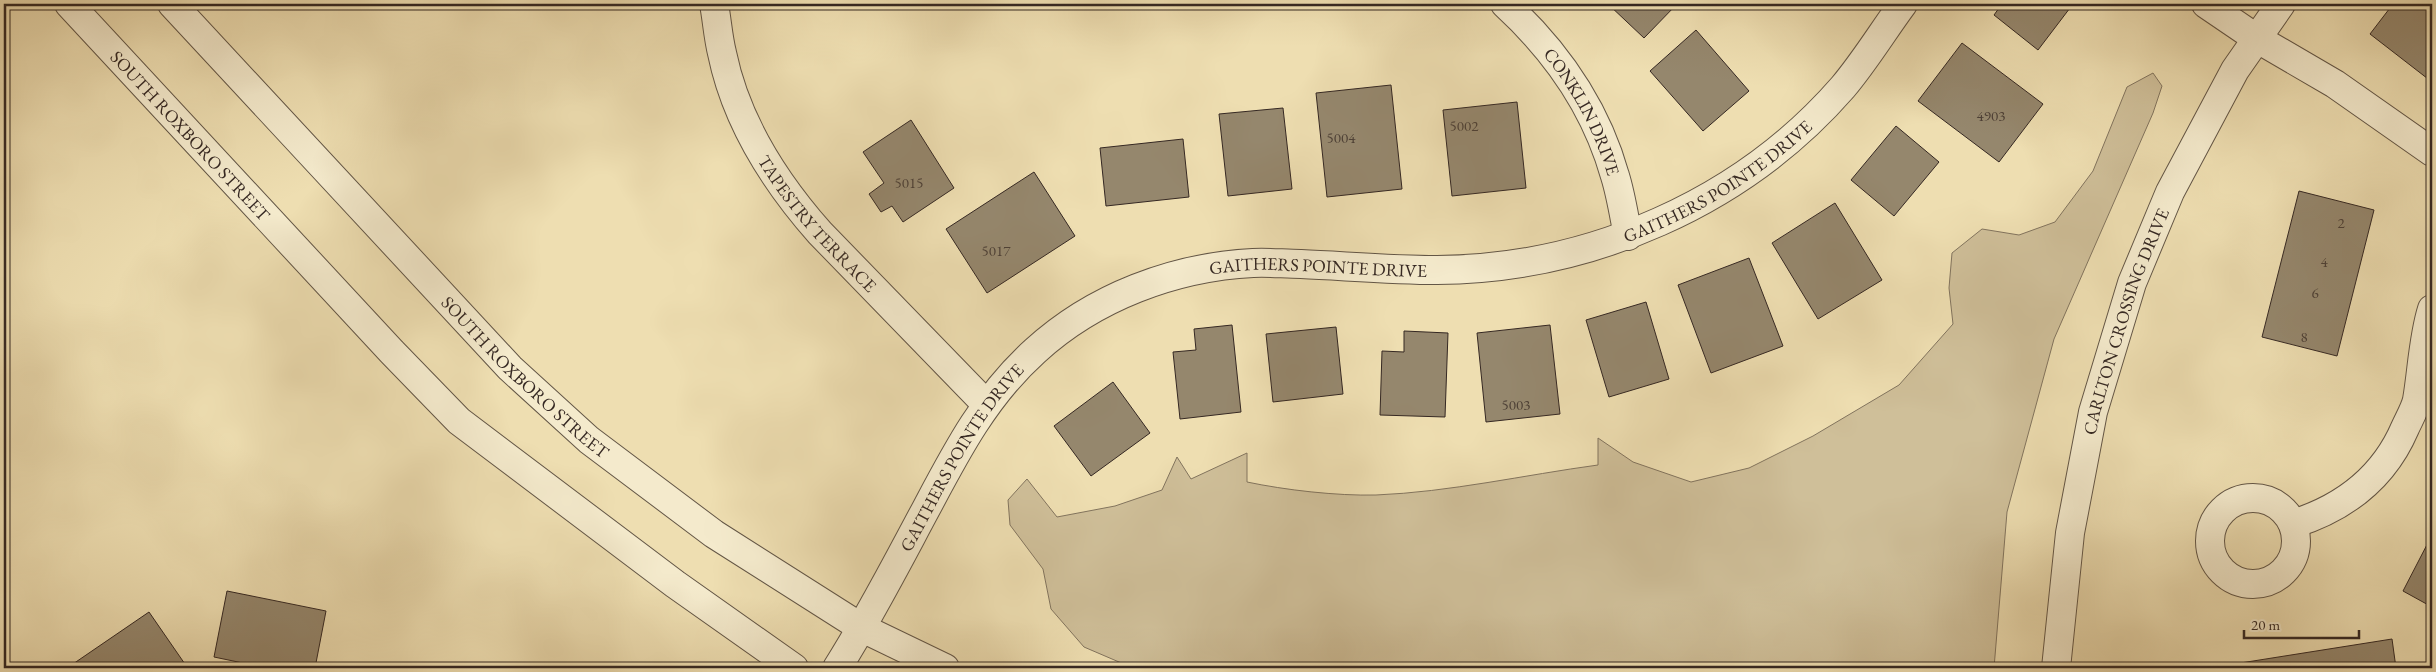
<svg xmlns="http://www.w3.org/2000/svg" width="2436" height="672" viewBox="0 0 2436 672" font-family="'EB Garamond',serif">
	<rect width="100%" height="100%" fill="#eedeb1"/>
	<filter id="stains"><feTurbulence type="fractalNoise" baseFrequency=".004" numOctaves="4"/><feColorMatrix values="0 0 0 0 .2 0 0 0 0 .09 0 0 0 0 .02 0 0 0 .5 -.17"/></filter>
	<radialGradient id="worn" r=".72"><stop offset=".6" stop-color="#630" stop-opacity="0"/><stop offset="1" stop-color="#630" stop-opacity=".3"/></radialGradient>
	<!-- green -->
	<path fill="#cfbf99" stroke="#82745e" d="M2153 73 2162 86 2153 113 2054 339 2007 512 1994 668H1133L1084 647 1051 609 1043 569 1010 525 1008 500 1027 479 1057 517 1115 506 1162 490 1177 457 1191 479 1247 453V482C1285 490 1337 496 1376 495 1450 492 1524 475 1598 465V438L1633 462 1691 482 1749 468 1813 436 1899 385 1953 324 1949 288 1952 253 1982 229 2019 235 2055 222 2093 171 2127 87Z"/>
	<!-- building -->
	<g fill="#95876d" stroke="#352823">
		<polygon points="1608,4 1677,4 1644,38"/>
		<polygon points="2002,4 2073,4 2038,50 1994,15"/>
		<polygon points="2393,4 2432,4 2432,82 2370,34"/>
		<polygon points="1696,30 1749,91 1703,131 1650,71"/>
		<polygon points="1962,43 2043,104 1999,162 1918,101"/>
		<polygon points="1391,85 1402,189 1327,197 1316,93"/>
		<polygon points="1517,102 1526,188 1452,196 1443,110"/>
		<polygon points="1283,108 1292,189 1228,196 1219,114"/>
		<polygon points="911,120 954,188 903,222 892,206 881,212 869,194 884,183 863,152"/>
		<polygon points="1896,126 1939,162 1894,216 1851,180"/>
		<polygon points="1183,139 1189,197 1106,206 1100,148"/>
		<polygon points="1034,172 1075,236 987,293 946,229"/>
		<polygon points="2299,191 2374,210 2337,356 2262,337"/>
		<polygon points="1835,203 1882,280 1818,319 1772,243"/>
		<polygon points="1749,258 1783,346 1711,373 1678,285"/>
		<polygon points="1646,302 1669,379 1609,397 1586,320"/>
		<polygon points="1232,325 1241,412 1180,419 1173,352 1196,350 1194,329"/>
		<polygon points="1550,325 1560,414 1486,422 1477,333"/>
		<polygon points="1336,327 1343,394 1273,402 1266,334"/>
		<polygon points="1404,331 1448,333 1445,417 1380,415 1382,351 1404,352"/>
		<polygon points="1113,382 1150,433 1091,476 1054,426"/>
		<polygon points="2432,535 2432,607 2403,591"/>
		<polygon points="227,591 326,611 315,668 267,668 214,657"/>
		<polygon points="149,612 187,667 71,668 70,666"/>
		<polygon points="2392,639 2396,668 2209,668"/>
	</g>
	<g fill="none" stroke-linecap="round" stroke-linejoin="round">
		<!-- minor casing -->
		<g stroke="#635646" stroke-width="30">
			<g id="minor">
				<path id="s1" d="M69 4 392 352 459 421 675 584 794 668"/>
				<path id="s2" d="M172 4 510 368 589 440 714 534 862 628 945 668"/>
				<path id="s3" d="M714 4C717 20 718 37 722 53 736 122 774 181 820 233L986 404"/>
				<path id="s4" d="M1505 4C1556 51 1596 108 1615 176 1621 195 1624 216 1628 236"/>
				<polyline points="2206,4 2256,38 2335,84 2432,152"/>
				<circle cx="2253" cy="541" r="43"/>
				<path d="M2293 524C2344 508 2384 477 2405 428 2409 419 2415 409 2417 400 2422 371 2423 337 2432 309"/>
				<path id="s5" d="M837 668C870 616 898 561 927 507 957 450 986 395 1035 351 1094 297 1174 267 1253 263 1268 262 1285 264 1301 264 1346 266 1392 270 1437 270 1590 269 1742 203 1843 87 1865 61 1883 31 1903 4"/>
				<path id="s6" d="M2056 668 2070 533 2093 412 2132 283 2170 192 2235 70 2281 4"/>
			</g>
		</g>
		<!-- minor -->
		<use href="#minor" stroke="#f4eacc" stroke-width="28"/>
	</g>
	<g text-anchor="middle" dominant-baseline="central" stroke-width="4" stroke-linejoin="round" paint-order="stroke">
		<!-- number labels -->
		<g font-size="15" fill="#4d4036">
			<text x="1991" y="115">4903</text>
			<text x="1464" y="125">5002</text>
			<text x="1341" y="137">5004</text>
			<text x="909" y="182">5015</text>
			<text x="2341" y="222">2</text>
			<text x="996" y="250">5017</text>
			<text x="2324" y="261">4</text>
			<text x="2315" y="292">6</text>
			<text x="2304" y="336">8</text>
			<text x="1516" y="404">5003</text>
		</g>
		<!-- street labels -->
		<g font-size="18" fill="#352823" stroke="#f4eacc">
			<text stroke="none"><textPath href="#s4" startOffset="134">CONKLIN DRIVE</textPath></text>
			<text stroke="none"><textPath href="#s1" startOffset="179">SOUTH ROXBORO STREET</textPath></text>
			<text stroke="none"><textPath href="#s5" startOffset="1099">GAITHERS POINTE DRIVE</textPath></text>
			<text stroke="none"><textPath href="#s3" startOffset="248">TAPESTRY TERRACE</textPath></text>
			<text stroke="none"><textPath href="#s5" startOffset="680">GAITHERS POINTE DRIVE</textPath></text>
			<text stroke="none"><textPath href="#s6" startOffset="355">CARLTON CROSSING DRIVE</textPath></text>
			<text stroke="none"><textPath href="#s2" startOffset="514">SOUTH ROXBORO STREET</textPath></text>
			<text stroke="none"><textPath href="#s5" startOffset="245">GAITHERS POINTE DRIVE</textPath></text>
		</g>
	</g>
	<!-- margin -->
	<rect width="2436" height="672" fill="none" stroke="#eedeb1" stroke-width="20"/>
	<rect x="5" y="5" width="2426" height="662" fill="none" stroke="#352823" stroke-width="2.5"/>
	<rect x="10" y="10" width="2416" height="652" fill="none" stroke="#352823"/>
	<!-- scale -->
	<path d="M2244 630v8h115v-8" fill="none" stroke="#352823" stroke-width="2.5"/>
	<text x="2251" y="630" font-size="15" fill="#352823" stroke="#f4eacc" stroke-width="4" paint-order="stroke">20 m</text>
	<rect width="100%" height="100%" filter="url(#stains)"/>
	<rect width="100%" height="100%" fill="url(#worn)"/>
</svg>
